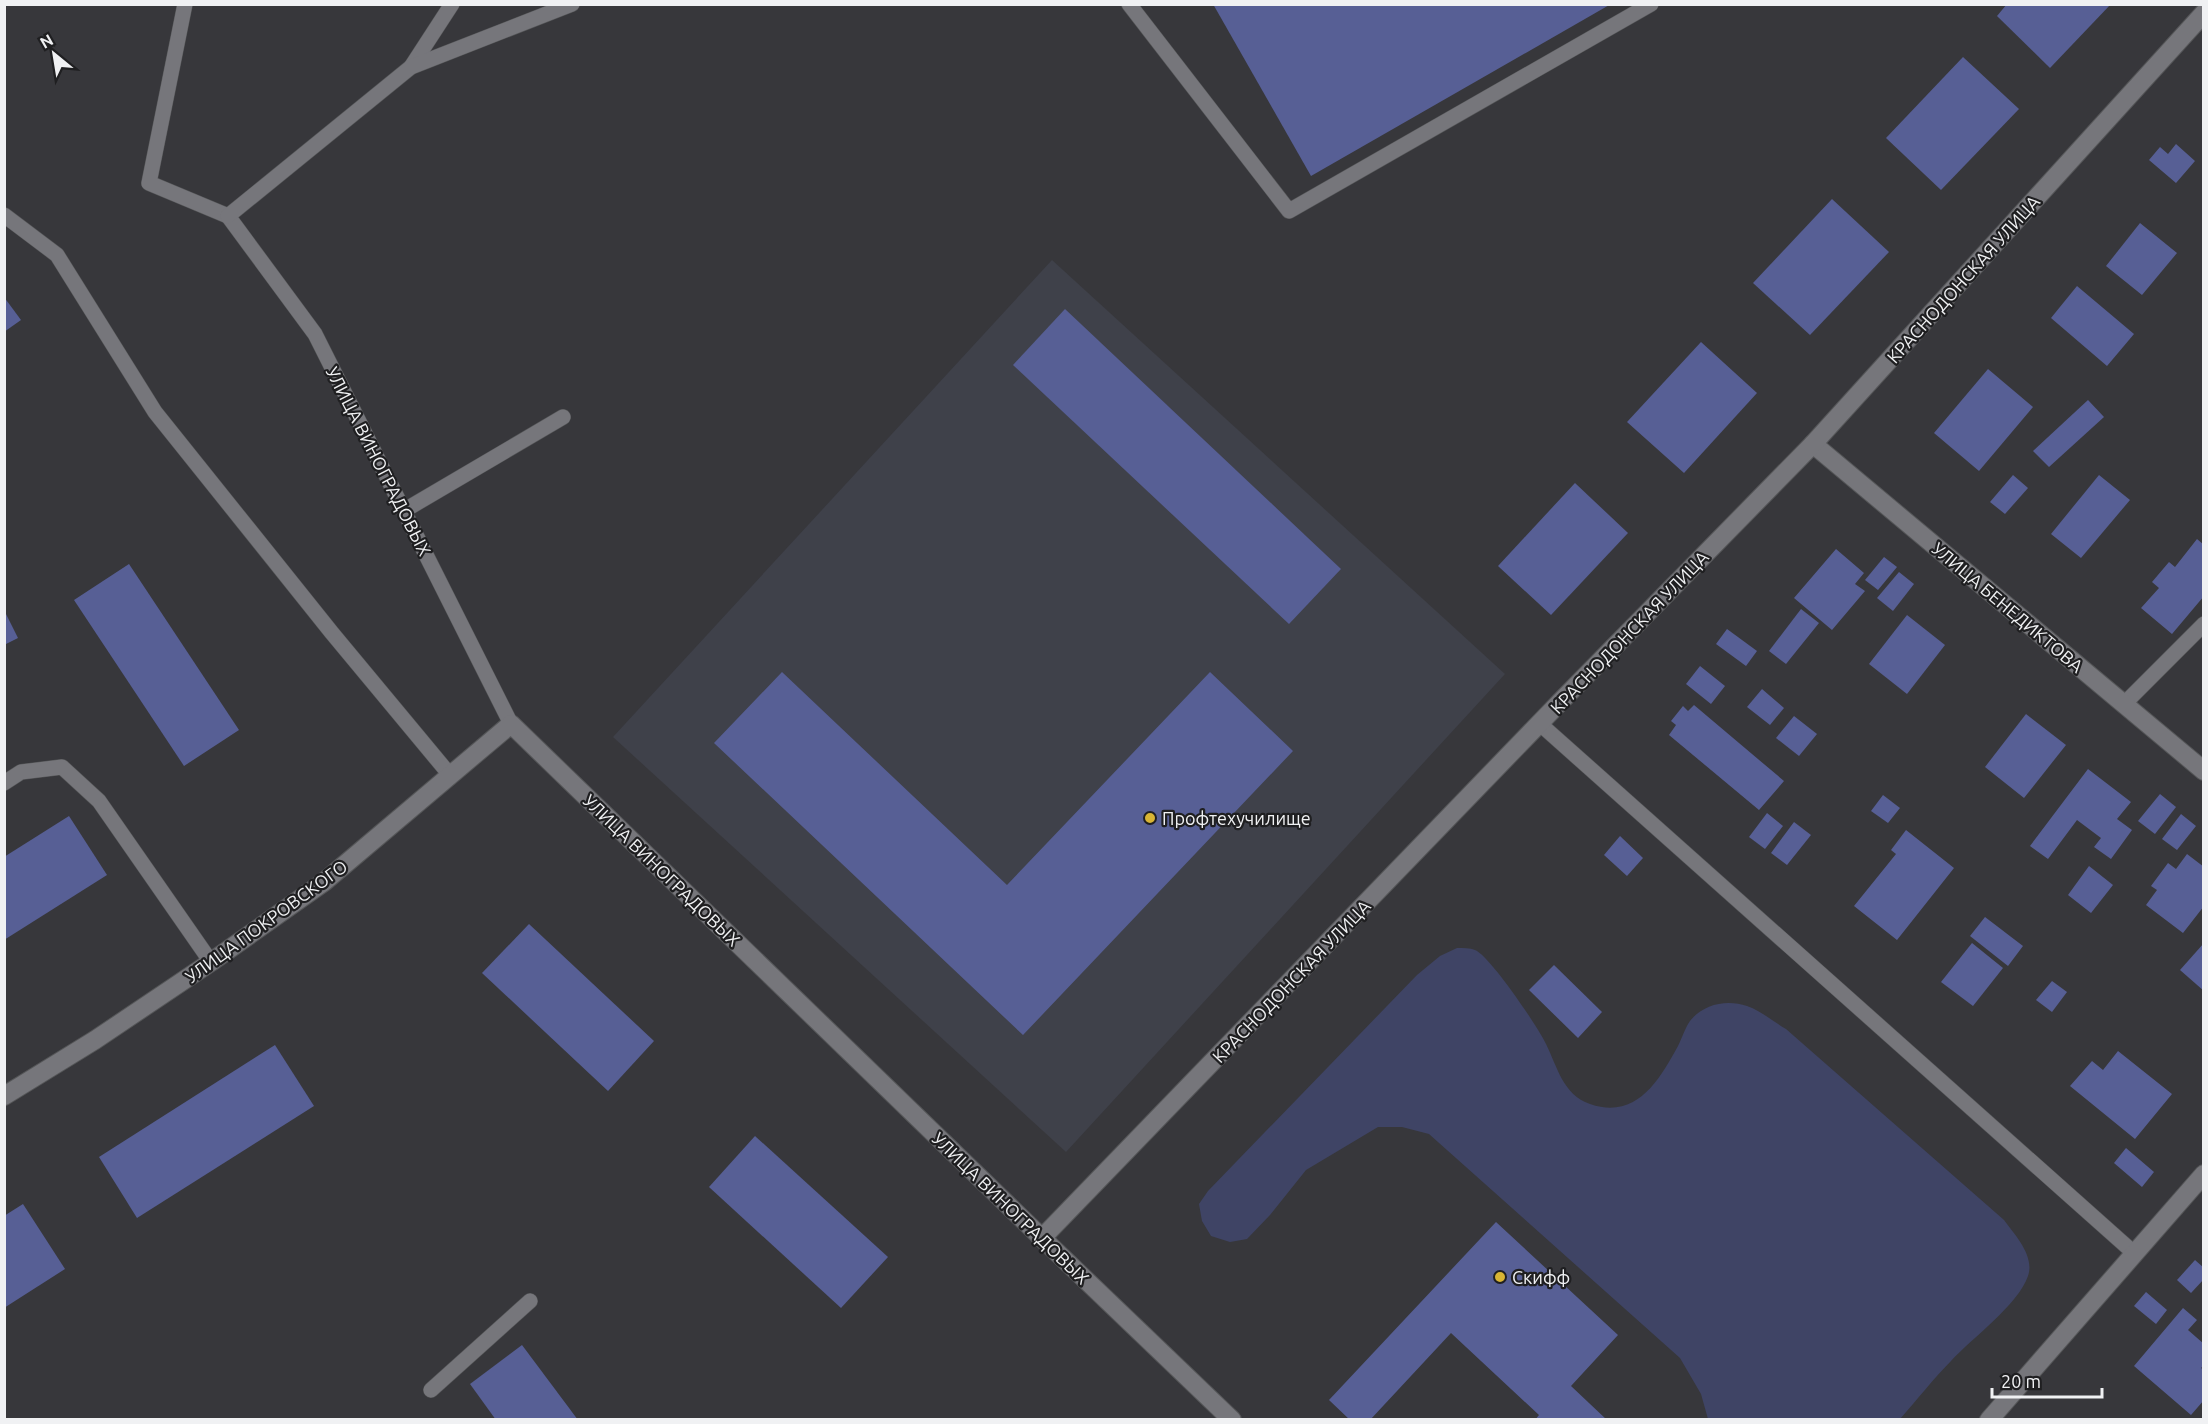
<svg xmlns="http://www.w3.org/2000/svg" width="2208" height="1424" viewBox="0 0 2208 1424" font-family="Ubuntu,sans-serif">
	<rect width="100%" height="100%" fill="#37373b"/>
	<!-- built -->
	<polygon fill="#3f414a" points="1052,260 1505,674 1066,1152 613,737"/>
	<!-- green -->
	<path fill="#3f4465" d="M1457 948C1463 948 1470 948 1475 950 1490 956 1538 1027 1546 1044 1557 1066 1563 1095 1590 1104 1636 1120 1659 1081 1678 1046 1682 1038 1685 1028 1690 1021 1703 1004 1727 999 1747 1006 1761 1011 1774 1022 1786 1029L2004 1220C2015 1235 2035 1256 2028 1276 2018 1305 1972 1338 1951 1361 1933 1379 1917 1400 1900 1419H1708L1701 1394 1680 1358 1429 1134 1402 1127H1378L1306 1170 1270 1215 1247 1239 1230 1242 1211 1236 1202 1221 1199 1204 1208 1191 1417 975 1440 956Z"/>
	<!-- building -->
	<g fill="#575f95">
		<polygon points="1213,4 1611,4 1311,176"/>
		<polygon points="2007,4 2111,4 2050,68 1997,16"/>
		<polygon points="1963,57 2019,109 1941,190 1886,138"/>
		<polygon points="2176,144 2195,161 2176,183 2149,160 2160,147 2168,154"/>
		<polygon points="1832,199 1889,252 1810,335 1753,283"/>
		<polygon points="2140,223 2177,253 2142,295 2106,266"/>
		<polygon points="2077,286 2134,334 2107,366 2051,318"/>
		<polygon points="4,297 21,320 4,332"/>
		<polygon points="1065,309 1341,569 1289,624 1013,365"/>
		<polygon points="1701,342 1757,393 1684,473 1627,422"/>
		<polygon points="1988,369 2033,407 1979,471 1934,433"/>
		<polygon points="2088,400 2104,417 2049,467 2033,451"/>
		<polygon points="2013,475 2028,488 2005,514 1990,502"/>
		<polygon points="2099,475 2130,500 2081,558 2051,534"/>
		<polygon points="1575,483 1628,533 1551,615 1498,566"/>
		<polygon points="2197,539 2204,545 2204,596 2172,634 2141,608 2159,588 2152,582 2169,562 2175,567"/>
		<polygon points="1836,549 1864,573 1855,584 1865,591 1832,630 1794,598"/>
		<polygon points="1884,557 1897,567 1878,590 1865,580"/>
		<polygon points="129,564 239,730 184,766 74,600"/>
		<polygon points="1899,572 1914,584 1893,611 1877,598"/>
		<polygon points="1801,609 1819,623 1786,664 1769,651"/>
		<polygon points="4,610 18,638 4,645"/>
		<polygon points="1907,615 1945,645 1907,694 1869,664"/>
		<polygon points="1727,629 1757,651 1746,666 1716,644"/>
		<polygon points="1700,666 1725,686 1711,704 1686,684"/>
		<polygon points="782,672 1007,885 1210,672 1293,751 1023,1035 714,743"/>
		<polygon points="1762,689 1784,708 1770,725 1747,707"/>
		<polygon points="1694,705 1784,781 1759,810 1669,735 1676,725 1671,721 1683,706 1688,711"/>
		<polygon points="2026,714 2066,745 2024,798 1985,767"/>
		<polygon points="1794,716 1817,734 1799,756 1776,738"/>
		<polygon points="2088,769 2131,802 2117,819 2132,830 2111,859 2094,847 2101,838 2077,820 2048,859 2030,846"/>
		<polygon points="2160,794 2176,807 2155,834 2138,821"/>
		<polygon points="1883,795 1900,808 1888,823 1871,811"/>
		<polygon points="1767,813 1783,826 1765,849 1749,837"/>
		<polygon points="2181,814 2196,826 2177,850 2162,839"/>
		<polygon points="69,816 107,875 4,940 4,857"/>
		<polygon points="1794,822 1811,835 1787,865 1771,853"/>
		<polygon points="1906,830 1954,868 1897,940 1854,906 1896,854 1891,850"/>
		<polygon points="1620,836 1643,858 1627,876 1604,855"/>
		<polygon points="2187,854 2204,867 2204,906 2183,933 2146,905 2157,890 2151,886 2168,863 2176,869"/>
		<polygon points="2089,866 2113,885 2091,913 2068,895"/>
		<polygon points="1985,917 2023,946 2008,966 1970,936"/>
		<polygon points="529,924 654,1041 608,1091 482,973"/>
		<polygon points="1972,943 2003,968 1973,1006 1941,982"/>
		<polygon points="2204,943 2204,991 2180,970"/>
		<polygon points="1554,965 1602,1012 1578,1038 1529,990"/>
		<polygon points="2052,981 2067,992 2052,1012 2036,1000"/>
		<polygon points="275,1045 314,1106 137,1218 99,1157"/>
		<polygon points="2118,1051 2172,1094 2135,1139 2070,1086 2092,1061 2103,1070"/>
		<polygon points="755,1136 888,1257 841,1308 709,1187"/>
		<polygon points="2126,1148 2154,1172 2142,1187 2114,1163"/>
		<polygon points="23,1204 65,1269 4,1308 4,1216"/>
		<polygon points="1496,1222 1618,1335 1571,1386 1607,1420 1535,1420 1539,1415 1451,1333 1370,1420 1350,1420 1329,1400"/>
		<polygon points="2195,1260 2204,1268 2204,1279 2191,1293 2177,1280"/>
		<polygon points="2146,1292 2167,1310 2156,1324 2134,1306"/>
		<polygon points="2183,1308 2197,1320 2188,1330 2204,1344 2204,1365 2201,1368 2204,1370 2204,1400 2191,1415 2134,1366"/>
		<polygon points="522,1345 578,1420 496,1420 470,1384"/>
	</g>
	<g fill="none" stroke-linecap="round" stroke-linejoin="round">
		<!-- lane casing -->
		<g stroke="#555658" stroke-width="16">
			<g id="lane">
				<polyline points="185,4 149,183 228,216"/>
				<polyline points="1129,4 1289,211 1651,4"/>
				<polyline points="411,67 452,4"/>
				<polyline points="4,215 57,255 155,412 332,633 450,775"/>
				<polyline points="228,216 315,334 511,724"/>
				<polyline points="228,216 411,67 572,4"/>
				<polyline points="405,510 563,417"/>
				<polyline points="2124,704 2204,624"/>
				<polyline points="1539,723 2134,1253"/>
				<polyline points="4,783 21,772 62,767 99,801 211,962"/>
				<polyline points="431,1390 530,1301"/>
			</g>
		</g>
		<!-- street casing -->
		<g stroke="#555658" stroke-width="20">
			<g id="street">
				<polyline points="1813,444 2204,771"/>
				<polyline points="4,1096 95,1040 211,962 324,882 511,724 1042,1238 1232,1420"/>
				<polyline points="1042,1238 1561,701 1813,444 2204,13"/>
				<polyline points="1989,1420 2204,1174"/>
			</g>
		</g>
		<!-- lane -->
		<use href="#lane" stroke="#76767b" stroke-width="15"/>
		<!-- street -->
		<use href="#street" stroke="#76767b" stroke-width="18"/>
	</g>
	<!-- markers -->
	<g fill="#d8b434" stroke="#1f1f21" stroke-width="2">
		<circle cx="1150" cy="818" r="6"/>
		<circle cx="1500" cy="1277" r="6"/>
	</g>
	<g text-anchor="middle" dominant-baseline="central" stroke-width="4.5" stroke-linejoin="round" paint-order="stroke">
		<!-- street labels -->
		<g font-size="18" fill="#f0f1f3" stroke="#1f1f21">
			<text transform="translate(1963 279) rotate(-48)">КРАСНОДОНСКАЯ УЛИЦА</text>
			<text transform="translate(379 461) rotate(63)">УЛИЦА ВИНОГРАДОВЫХ</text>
			<text transform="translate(2008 607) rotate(40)">УЛИЦА БЕНЕДИКТОВА</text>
			<text transform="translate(1629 632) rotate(-46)">КРАСНОДОНСКАЯ УЛИЦА</text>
			<text transform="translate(662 870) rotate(44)">УЛИЦА ВИНОГРАДОВЫХ</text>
			<text transform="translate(266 921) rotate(-36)">УЛИЦА ПОКРОВСКОГО</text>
			<text transform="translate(1291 981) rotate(-46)">КРАСНОДОНСКАЯ УЛИЦА</text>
			<text transform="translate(1011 1208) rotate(44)">УЛИЦА ВИНОГРАДОВЫХ</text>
		</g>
		<!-- poi labels -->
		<g font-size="18" fill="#f0f1f3" stroke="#1f1f21" text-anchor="start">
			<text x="1162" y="818">Профтехучилище</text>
			<text x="1512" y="1277">Скифф</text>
		</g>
	</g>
	<!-- border -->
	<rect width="2208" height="1424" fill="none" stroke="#f0f1f3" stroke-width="12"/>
	<!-- north arrow -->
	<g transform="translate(54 54) rotate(330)" stroke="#1f1f21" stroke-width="4.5" paint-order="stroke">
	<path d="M0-4.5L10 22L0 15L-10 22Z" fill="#f0f1f3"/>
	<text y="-9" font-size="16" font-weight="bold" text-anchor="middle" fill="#f0f1f3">N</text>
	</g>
	<!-- scale -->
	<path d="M1992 1388v9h110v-9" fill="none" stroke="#f0f1f3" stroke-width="3"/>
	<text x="2001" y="1388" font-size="18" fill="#f0f1f3" stroke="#1f1f21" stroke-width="4.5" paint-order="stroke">20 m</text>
</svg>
